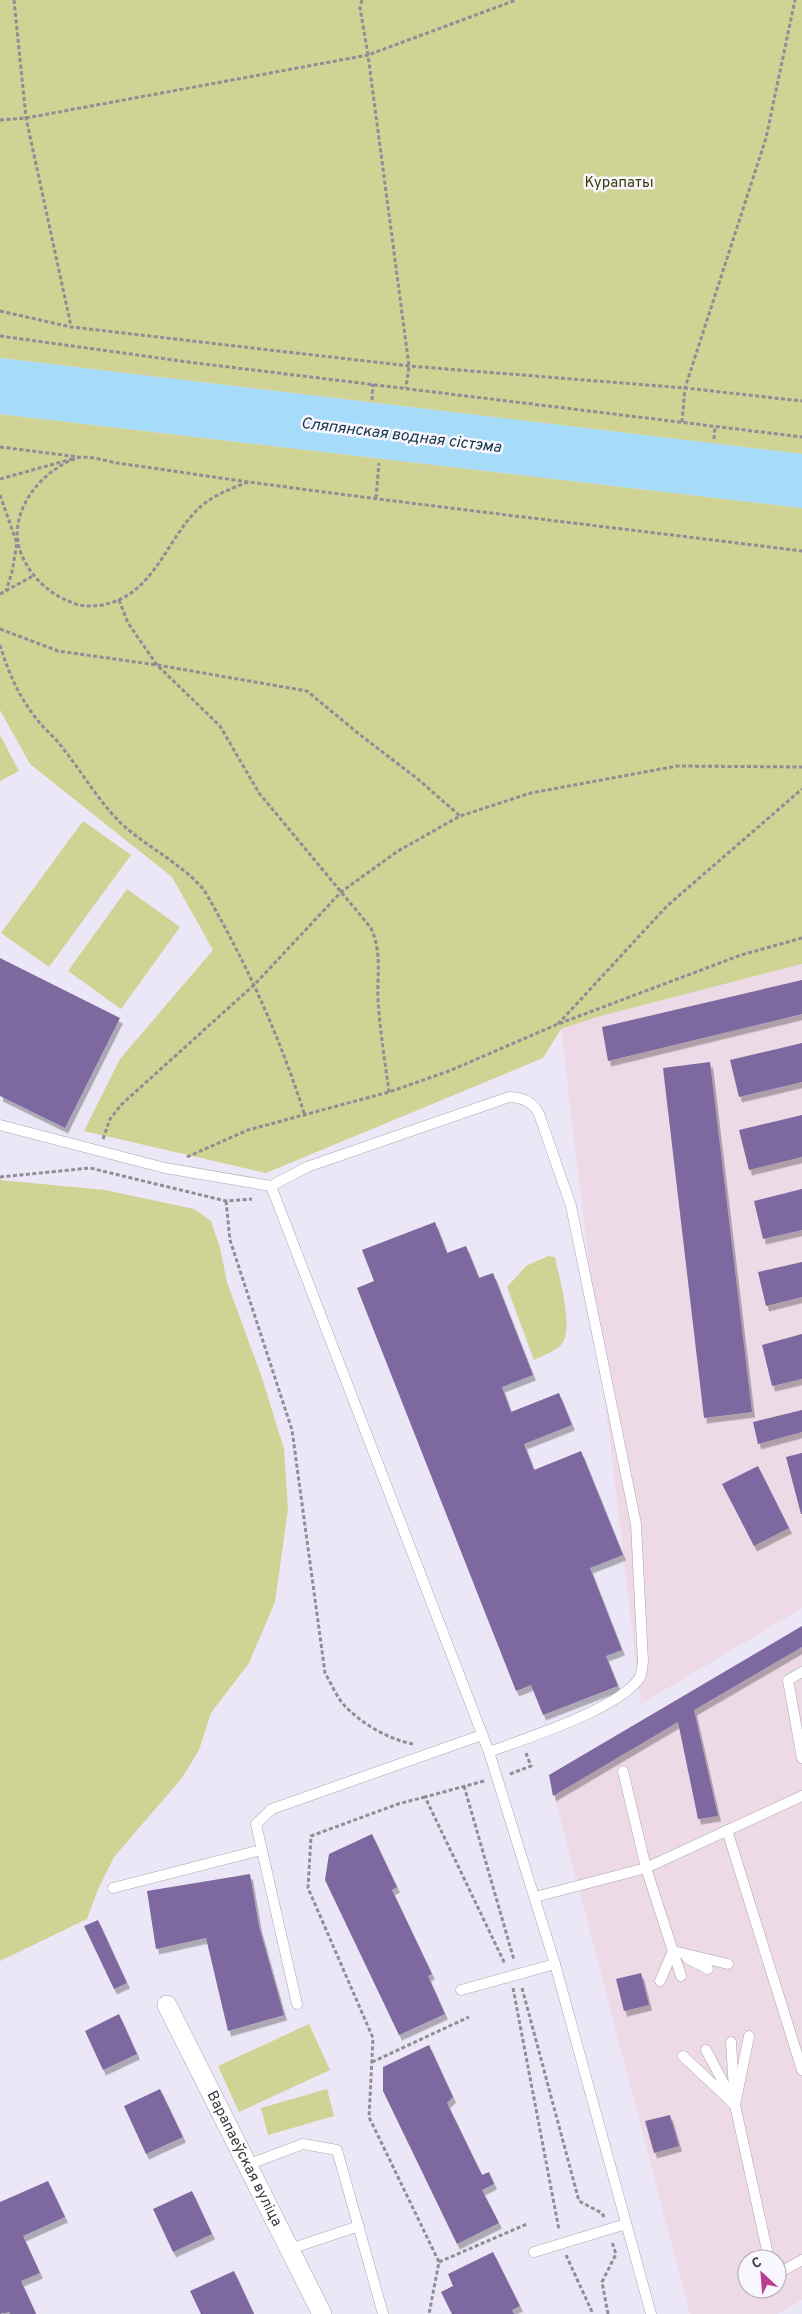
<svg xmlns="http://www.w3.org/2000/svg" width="802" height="2314" viewBox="0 0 802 2314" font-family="Overpass,sans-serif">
	<defs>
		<filter id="shadow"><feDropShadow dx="3" dy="5.5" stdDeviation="0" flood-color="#0004"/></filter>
	</defs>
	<rect width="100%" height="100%" fill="#ece7f6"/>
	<!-- industrial -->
	<g fill="#eed9e7" fill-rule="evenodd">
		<polygon points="802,964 802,1608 641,1704 561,1029 597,1017"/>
		<path d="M802 1626V2300L777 2314H690L549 1775ZM747 2259H777V2289H747Z"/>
	</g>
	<!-- green -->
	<g fill="#cfd394">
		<polygon points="0,0 802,0 802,454 0,358"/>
		<polygon points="0,414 802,508 802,964 597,1017 561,1029 543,1058 266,1173 84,1131 120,1059 213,950 172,877 30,764 0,710"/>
		<polygon points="0,735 19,771 0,781"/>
		<polygon points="83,821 131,855 49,967 1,933"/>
		<polygon points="127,889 180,927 121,1009 68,971"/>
		<polygon points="0,1180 105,1190 194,1209 211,1221 220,1248 227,1282 262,1378 284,1449 288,1509 275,1602 249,1663 211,1713 199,1750 182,1778 114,1857 99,1887 87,1919 0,1961"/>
		<path d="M548 1256 555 1257C559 1277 573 1325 563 1342 558 1351 543 1355 534 1360L507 1287 526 1266Z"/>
		<polygon points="309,2024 330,2070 239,2112 218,2066"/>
		<polygon points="327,2089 334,2116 268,2135 261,2108"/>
	</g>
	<!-- water -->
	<polygon fill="#a6dbfa" points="0,358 802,454 802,508 0,414"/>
	<!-- building -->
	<g fill="#7d689f" filter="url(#shadow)">
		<polygon points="0,958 120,1018 65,1128 0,1096"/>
		<polygon points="802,980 802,1014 608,1061 602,1027"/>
		<polygon points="802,1043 802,1082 739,1097 730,1060"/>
		<polygon points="710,1062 752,1412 704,1418 663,1068"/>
		<polygon points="802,1115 802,1157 749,1170 739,1130"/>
		<polygon points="802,1189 802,1230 763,1239 754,1201"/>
		<polygon points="435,1222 447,1253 466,1246 479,1278 493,1273 533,1375 502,1387 511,1412 559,1393 572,1425 524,1444 534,1470 581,1451 623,1555 590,1568 622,1650 606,1656 618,1686 543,1715 531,1685 516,1691 357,1288 374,1281 362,1250"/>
		<polygon points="802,1262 802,1297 766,1306 758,1272"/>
		<polygon points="802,1334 802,1379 772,1386 762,1345"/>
		<polygon points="802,1410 802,1432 758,1444 753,1422"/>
		<polygon points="802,1453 802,1514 801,1514 786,1457"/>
		<polygon points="758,1466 789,1528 754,1546 722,1484"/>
		<polygon points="802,1626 802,1647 694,1710 718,1816 698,1819 678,1722 553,1796 549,1775"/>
		<polygon points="372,1834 397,1887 392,1890 432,1974 428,1976 445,2014 399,2035 325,1880 329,1854"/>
		<polygon points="250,1874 259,1926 284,2015 228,2031 206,1938 156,1949 147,1891"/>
		<polygon points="98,1920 127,1983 114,1989 84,1926"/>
		<polygon points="641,1973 649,2005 624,2011 616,1979"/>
		<polygon points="119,2014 137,2054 103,2070 85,2031"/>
		<polygon points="429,2045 453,2097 447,2103 482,2175 489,2172 494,2184 482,2190 499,2223 457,2244 383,2091 383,2067"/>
		<polygon points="160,2089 183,2137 146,2154 124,2106"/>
		<polygon points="670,2115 679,2146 654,2153 645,2121"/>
		<polygon points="48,2181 65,2217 23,2236 40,2273 21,2281 36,2314 10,2314 9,2312 0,2314 0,2202"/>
		<polygon points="192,2191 212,2234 173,2252 153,2209"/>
		<polygon points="493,2252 520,2306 512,2310 514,2314 452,2314 441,2292 453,2286 448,2274"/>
		<polygon points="234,2271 254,2314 201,2314 190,2291"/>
	</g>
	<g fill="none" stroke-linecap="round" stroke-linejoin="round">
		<!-- lane casing -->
		<g stroke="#aaa5b3" stroke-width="11">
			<g id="lane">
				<path d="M0 1125 165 1168 271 1186 307 1167 509 1097C524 1098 532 1101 539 1114L571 1206 636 1524 643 1662C642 1666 642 1673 640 1677 622 1708 524 1739 489 1752"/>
				<polyline points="271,1186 489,1752 555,1964 651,2314"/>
				<polyline points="802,1672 788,1680 802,1758"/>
				<polyline points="623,1771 646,1868 681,1976"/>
				<polyline points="727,1830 802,2070"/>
				<polyline points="113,1888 261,1850"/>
				<polyline points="535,1897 646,1868 802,1796"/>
				<polyline points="687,1958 708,1969"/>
				<polyline points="660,1981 673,1951 728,1964"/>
				<polyline points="461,1990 555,1964"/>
				<polyline points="297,2004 256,1824 272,1809 482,1735"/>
				<polyline points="731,2042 735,2105 769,2259"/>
				<polyline points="706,2050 731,2097"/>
				<polyline points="683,2056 735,2105 749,2036"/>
				<polyline points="247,2165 303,2144 337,2150 383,2314"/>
				<polyline points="290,2249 359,2226"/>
				<polyline points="534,2252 626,2224"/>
				<polyline points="777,2274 802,2260"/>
			</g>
		</g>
		<!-- street casing -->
		<g stroke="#aaa5b3" stroke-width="20">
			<g id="street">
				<path id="s1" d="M167 2005 322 2314"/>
			</g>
		</g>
		<!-- path -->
		<g stroke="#908d97" stroke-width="3" stroke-dasharray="4 2.5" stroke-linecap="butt">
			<polyline points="14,0 26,118 71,326"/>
			<polyline points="362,0 360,8 368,55 516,0"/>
			<polyline points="0,120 26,118 368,55 409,366 406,388"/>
			<polyline points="0,311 71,327 409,366 685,388 802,401"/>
			<polyline points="0,336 188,362 802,437"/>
			<polyline points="372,400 373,384"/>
			<polyline points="682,422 685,388 766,138 795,0"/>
			<polyline points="714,439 715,426"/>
			<polyline points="0,447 79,457"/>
			<polyline points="0,479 72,459"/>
			<path d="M248 482C230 489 211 496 197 510 165 542 153 596 102 605 92 606 82 607 73 603 51 595 33 579 23 558 3 517 39 471 77 458 88 455 106 461 117 463 161 469 205 476 249 482 433 507 618 528 802 551"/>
			<polyline points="0,495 17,543 12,572 6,591"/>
			<polyline points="376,498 379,463"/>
			<polyline points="0,594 33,576"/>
			<path d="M119 600 128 623 157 665 220 726 259 793 371 928C382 952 377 975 378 1000 380 1031 385 1062 389 1092"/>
			<polyline points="0,629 58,651 157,665 307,691 359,734 419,780 460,816"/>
			<path d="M0 645C8 671 18 695 35 717 44 729 56 738 65 751 84 775 101 805 124 826 150 849 182 864 204 890 246 962 280 1037 305 1116"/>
			<polyline points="558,1024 667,906 802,789"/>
			<polyline points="103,1139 110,1119 122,1104 255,984 341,892 398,851 460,816 531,793 677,766 802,767"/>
			<polyline points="187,1157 248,1130 389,1092 449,1071 558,1024 741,955 802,938"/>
			<polyline points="0,1177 90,1168 226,1201 252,1199"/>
			<path d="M226 1201 230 1240 292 1430 325 1673C331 1683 337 1698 345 1706 362 1724 388 1739 413 1744"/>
			<polyline points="510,1774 531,1766 526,1753"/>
			<polyline points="484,1781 425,1797 505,1964"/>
			<polyline points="464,1786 514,1960"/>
			<polyline points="425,1797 398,1804 311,1836 308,1888 373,2038 369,2117 439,2262 429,2314"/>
			<polyline points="513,1988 559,2230"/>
			<polyline points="522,1988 579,2201 602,2213 604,2217"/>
			<polyline points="372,2062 469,2017"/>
			<polyline points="566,2255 593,2314"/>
			<polyline points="439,2262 527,2224"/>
			<polyline points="608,2314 602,2282 616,2254 612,2242"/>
		</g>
		<!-- lane -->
		<use href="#lane" stroke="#fff" stroke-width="10"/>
		<!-- street -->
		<use href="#street" stroke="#fff" stroke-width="19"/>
	</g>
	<g text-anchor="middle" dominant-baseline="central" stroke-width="5" stroke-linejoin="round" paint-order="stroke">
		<!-- park labels -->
		<g font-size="15" fill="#3b3d08" stroke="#f8f6fe">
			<text x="619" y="183">Курапаты</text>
		</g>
		<!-- street labels -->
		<g font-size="15" fill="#3b393f" stroke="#f8f6fe">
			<text stroke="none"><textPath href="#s1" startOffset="172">Варапаеўская вуліца</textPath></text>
		</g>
		<!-- water labels -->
		<g font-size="16" font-style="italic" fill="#173646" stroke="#f8f6fe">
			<text transform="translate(401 436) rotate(7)">Сляпянская водная сістэма</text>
		</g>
	</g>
	<!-- north arrow -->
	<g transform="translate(762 2274) rotate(334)"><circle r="24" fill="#f8f6fe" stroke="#acaab2"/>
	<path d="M0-4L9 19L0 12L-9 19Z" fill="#b93e90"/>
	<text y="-8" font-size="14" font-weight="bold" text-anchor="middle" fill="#3b393f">С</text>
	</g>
</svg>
